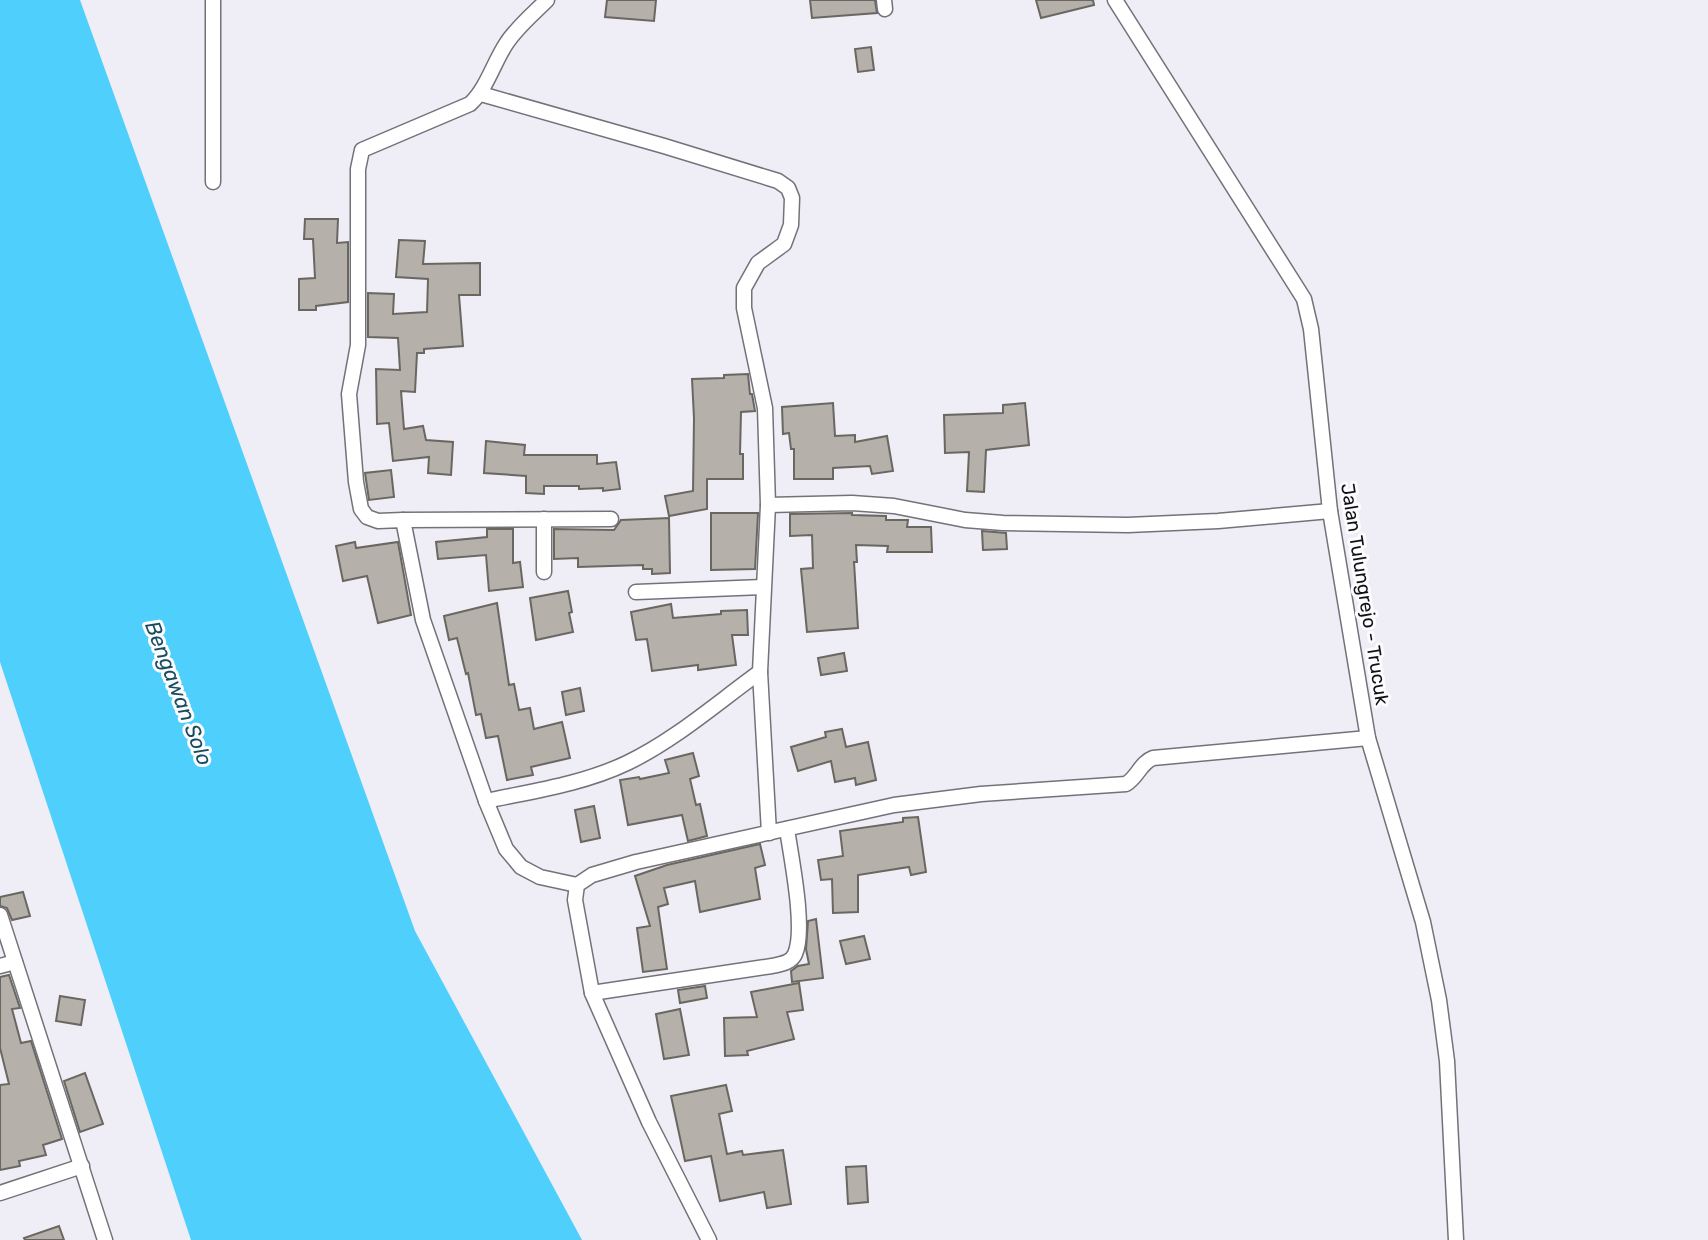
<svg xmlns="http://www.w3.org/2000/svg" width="1708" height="1240" viewBox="0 0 1708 1240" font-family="Rubik,sans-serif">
	<rect width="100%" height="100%" fill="#efedf5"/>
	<!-- water -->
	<polygon fill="#4fd0fc" points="0,0 80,0 415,931 582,1240 191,1240 0,662"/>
	<!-- building -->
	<g fill="#b5b0aa" stroke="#6a6660" stroke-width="2">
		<polygon points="607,0 656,0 654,21 605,17"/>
		<polygon points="810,0 875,0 877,13 812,18"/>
		<polygon points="1036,0 1093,0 1094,5 1041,18"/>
		<polygon points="871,47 874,70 858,72 855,49"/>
		<polygon points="305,219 338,219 337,243 348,242 348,302 316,306 316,310 299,310 299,279 315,278 313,239 304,239"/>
		<polygon points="399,240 425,241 423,264 480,263 480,295 459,295 463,346 424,349 424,353 417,353 415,392 401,391 404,429 423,426 426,440 453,442 451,475 428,473 429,457 393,461 389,423 377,424 376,369 400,370 398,338 368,337 368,293 394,294 393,314 427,312 428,279 396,277"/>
		<polygon points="748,374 750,394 752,394 755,411 741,412 740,454 743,454 743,479 707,479 707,509 669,516 665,496 693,491 694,418 692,379 724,378 724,375"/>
		<polygon points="833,403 835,436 855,435 855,442 887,436 893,471 872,474 870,466 833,468 833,479 794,479 794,449 791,449 789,433 783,434 782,407"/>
		<polygon points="1025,403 1029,445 986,450 984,492 967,491 969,452 945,453 944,415 1003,413 1003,405"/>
		<polygon points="486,441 525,445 524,455 597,455 597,464 616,462 620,489 603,491 603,488 579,489 579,486 544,486 544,494 526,493 526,476 484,473"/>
		<polygon points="391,470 394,497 369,500 365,473"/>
		<polygon points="711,513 758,513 755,569 711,570"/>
		<polygon points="852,513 852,515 886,516 886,520 908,520 907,527 931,527 932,552 887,552 888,546 856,545 857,562 854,562 858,628 807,632 801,569 813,568 812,535 790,536 790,514"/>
		<polygon points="669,518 670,573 652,574 652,569 643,569 643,565 578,567 578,558 554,559 554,529 614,530 621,520"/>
		<polygon points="487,529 513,529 513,563 520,562 523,587 489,591 486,555 438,559 436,542 487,537"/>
		<polygon points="982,531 1006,533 1007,549 983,550"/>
		<polygon points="355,542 356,548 398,542 411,615 378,623 367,576 343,581 336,546"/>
		<polygon points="568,591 572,612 569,613 573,632 536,640 530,598"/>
		<polygon points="497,603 509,685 514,684 519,710 530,708 534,729 562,722 570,758 531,767 533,775 507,780 498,736 486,738 481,714 476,715 468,673 466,674 457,638 449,640 444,616"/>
		<polygon points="671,604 673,618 721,614 721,611 747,610 748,635 732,635 736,665 698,670 698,665 652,671 647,639 636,640 631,612"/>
		<polygon points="844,653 847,671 821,675 818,658"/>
		<polygon points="580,688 584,711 566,715 562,692"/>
		<polygon points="842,729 846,747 868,742 876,780 856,785 855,778 835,782 831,761 798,771 791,747 826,737 825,732"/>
		<polygon points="693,753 699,776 690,779 696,805 700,804 707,836 688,841 682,815 628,825 620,780 639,777 640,779 669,773 665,760"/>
		<polygon points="594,806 600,838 581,842 575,810"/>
		<polygon points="918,817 926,872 911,875 909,867 858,875 858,912 833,913 832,879 821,880 818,860 843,856 840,831 903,822 903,818"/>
		<polygon points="760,844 765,865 755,868 760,899 700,912 695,881 664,888 668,904 658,907 667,969 643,972 637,928 650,926 635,876 667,865"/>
		<polygon points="23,892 30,916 12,920 7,908 0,906 0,897"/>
		<polygon points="816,919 823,978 792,982 791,971 798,966 809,964 806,949 808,921"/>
		<polygon points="864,936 870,959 846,964 840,941"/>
		<polygon points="9,975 20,1008 12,1009 21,1043 31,1041 62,1139 43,1145 46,1155 19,1161 20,1166 0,1170 0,1085 9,1084 0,1048 0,977"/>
		<polygon points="799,983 803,1010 787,1012 794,1039 747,1051 748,1055 725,1056 724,1018 757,1017 751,992"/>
		<polygon points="705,986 707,998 680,1003 678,990"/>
		<polygon points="60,996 85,1000 81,1025 56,1021"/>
		<polygon points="680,1009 689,1055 664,1059 656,1014"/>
		<polygon points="85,1073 103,1124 80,1132 64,1081"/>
		<polygon points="726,1085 732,1111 719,1114 727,1154 742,1151 743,1155 783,1150 791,1204 767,1208 764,1192 720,1201 711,1156 685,1161 671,1096"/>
		<polygon points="866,1166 868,1202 848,1204 846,1167"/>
		<polygon points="59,1226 64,1240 25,1240 24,1238"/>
	</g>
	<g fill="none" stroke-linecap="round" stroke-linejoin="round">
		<!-- minor casing -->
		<g stroke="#747279" stroke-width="17">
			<g id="minor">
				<polyline points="213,0 213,182"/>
				<path d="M547 0C533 14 517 27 506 44 493 64 487 88 470 104L362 150 358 169V345L349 394 356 482 361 509 367 517 378 521 403 520 423 620 486 801 506 849 521 867 540 877 577 885"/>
				<polyline points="884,0 885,9"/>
				<polyline points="1115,0 1304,299 1311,329 1330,511 1368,738 1423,922 1439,1000 1447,1061 1456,1240"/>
				<polyline points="481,94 664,146 778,181 788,188 792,198 791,225 784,244 758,263 744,288 744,308 765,408 768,505 760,672 769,833"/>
				<polyline points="768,505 852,503 894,506 965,520 1003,523 1128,525 1218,521 1330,511"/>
				<polyline points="544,519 544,572"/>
				<polyline points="403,520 611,519"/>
				<polyline points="636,592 763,587"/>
				<path d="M486 801C533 791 583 784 627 763 675 740 717 703 760 672"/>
				<polyline points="0,915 105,1240"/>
				<polyline points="0,966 15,962"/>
				<path d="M592 993 772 966C781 964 791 963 795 954 806 929 791 857 787 829"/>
				<polyline points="0,1193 82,1166"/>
				<path d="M709 1240 649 1122 592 993 575 900 577 885 592 875 636 862 894 805 981 794 1126 784C1138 777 1140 763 1153 758L1368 738"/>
			</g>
		</g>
		<!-- minor -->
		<use href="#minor" stroke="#fff" stroke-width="14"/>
	</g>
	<g text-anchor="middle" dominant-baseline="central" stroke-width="6" stroke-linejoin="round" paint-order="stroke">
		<!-- street labels -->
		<g font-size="19" fill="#100f12" stroke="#fcfbfe">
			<text transform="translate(1365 594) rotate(81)">Jalan Tulungrejo - Trucuk</text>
		</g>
		<!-- water labels -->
		<g font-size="21" font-style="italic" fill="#164c5e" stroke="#fcfbfe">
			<text transform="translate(179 693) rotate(69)">Bengawan Solo</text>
		</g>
	</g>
</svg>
